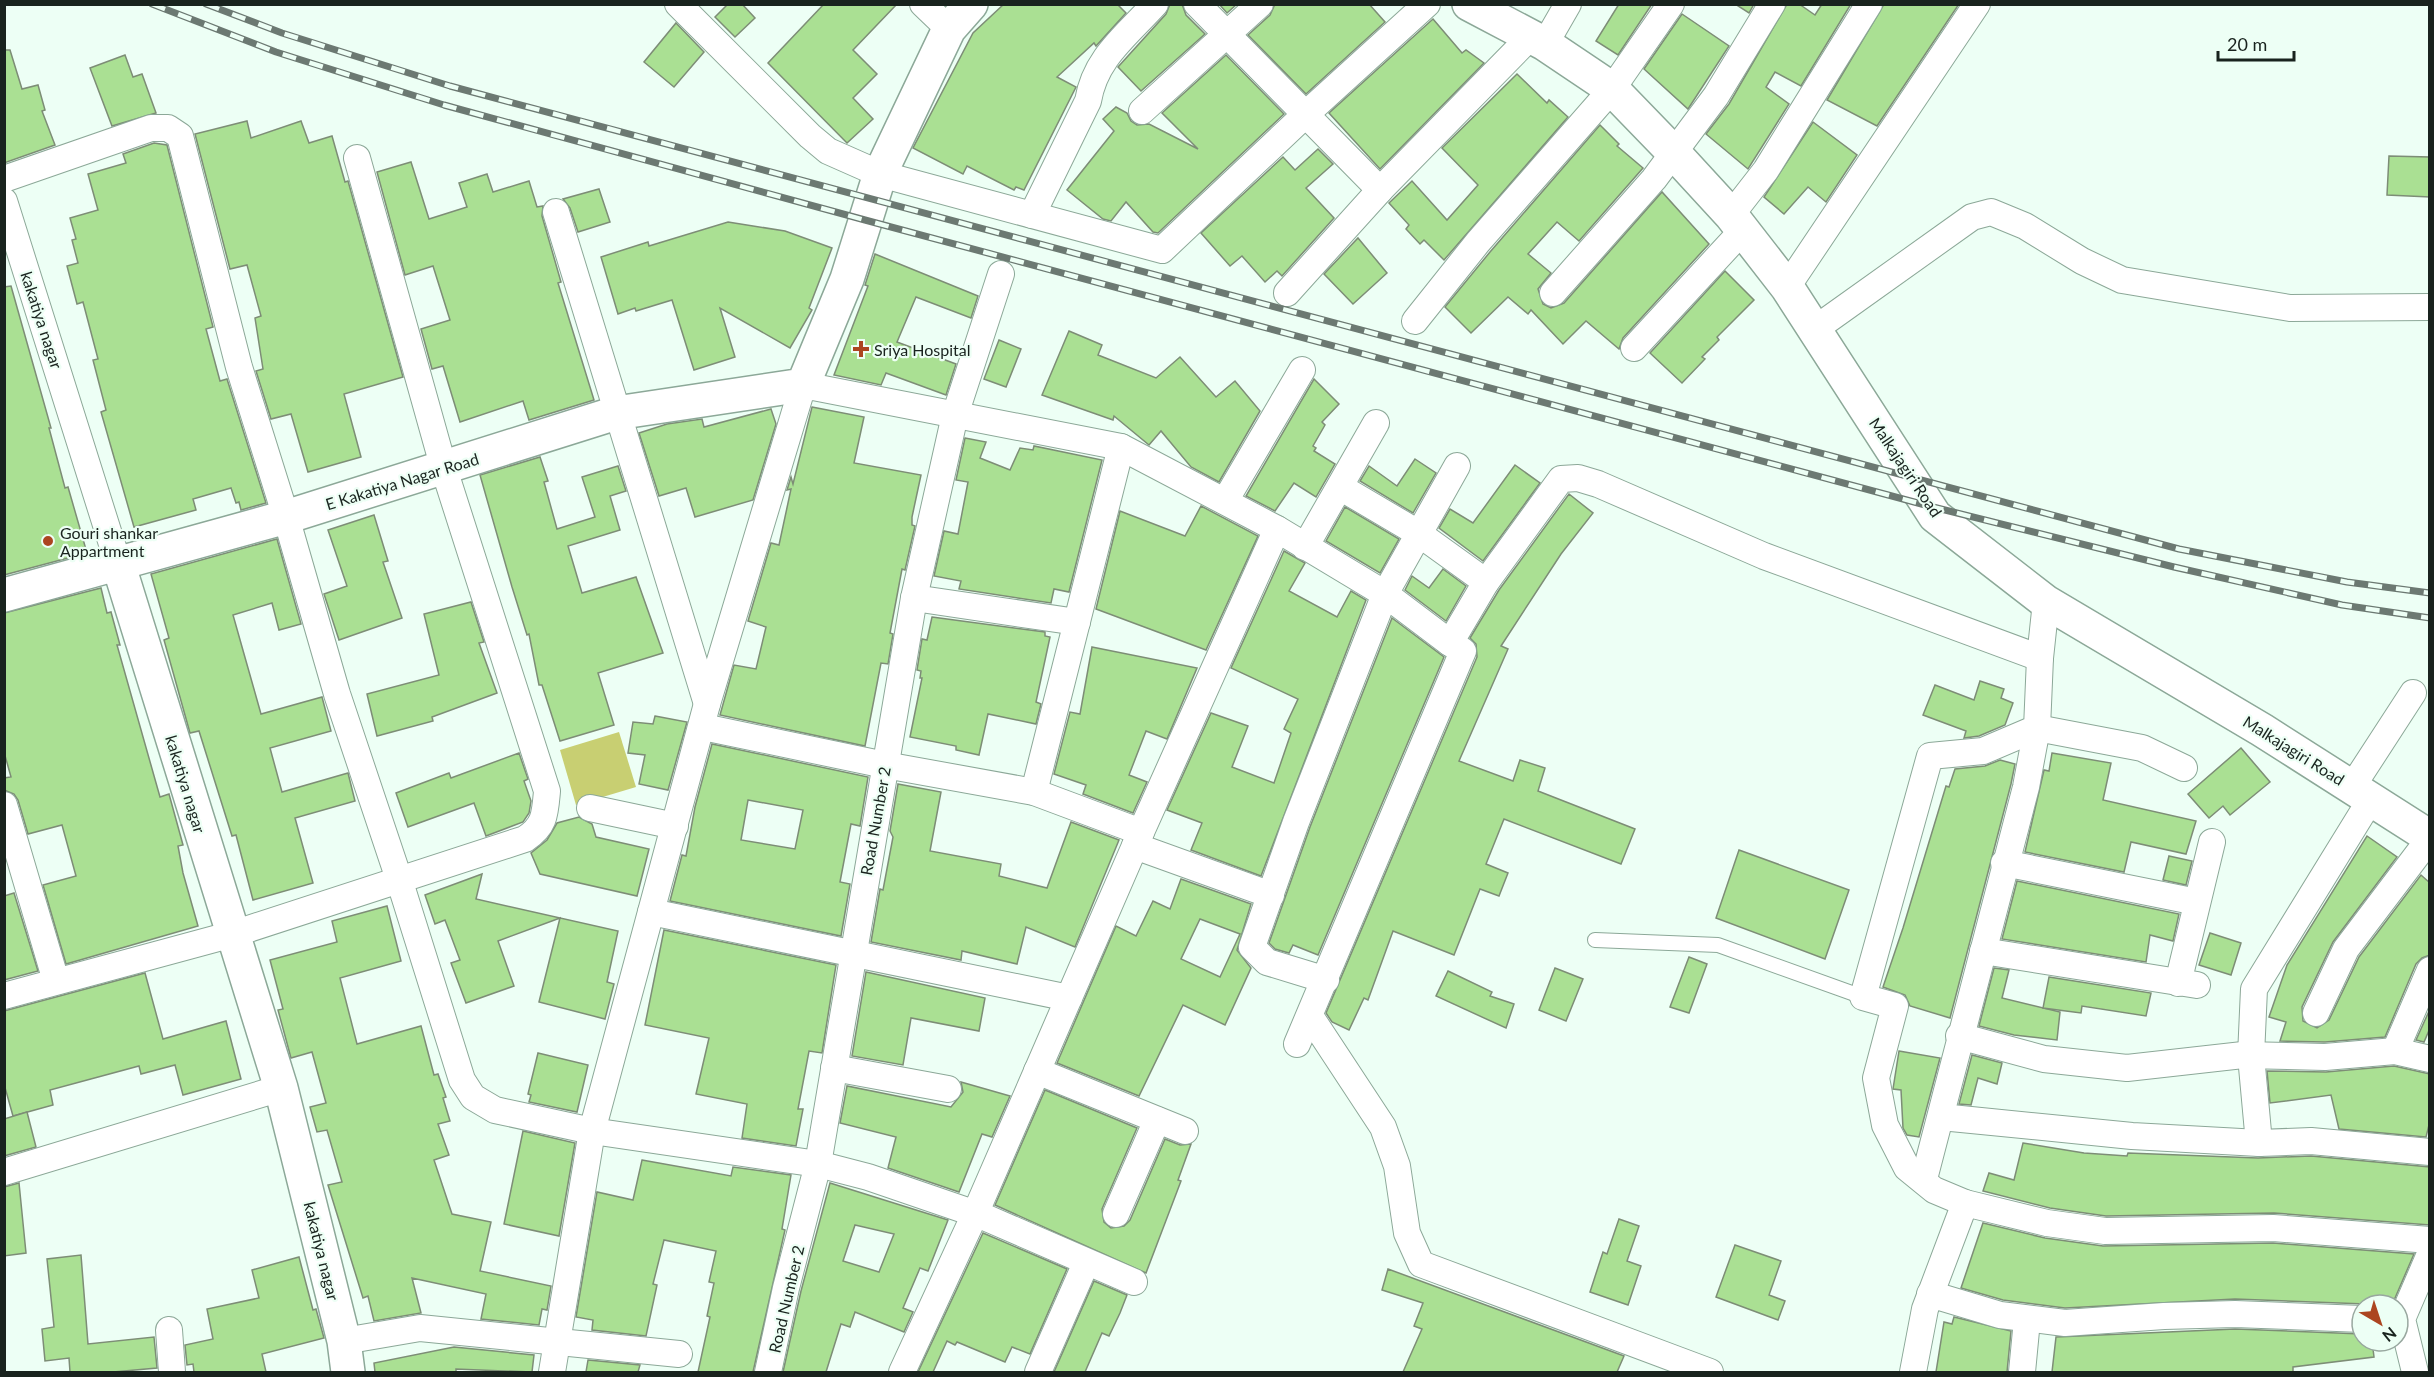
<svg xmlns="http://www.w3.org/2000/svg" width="2434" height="1377" viewBox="0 0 2434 1377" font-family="Lato,sans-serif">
	<rect width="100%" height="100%" fill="#edfff5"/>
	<!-- green -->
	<polygon fill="#c8cf72" points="619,732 636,787 576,805 560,750"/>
	<!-- building -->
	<g fill="#aae093" stroke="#7d8d76" stroke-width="1.5" fill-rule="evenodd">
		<polygon points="728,4 742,4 755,18 735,37 715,17"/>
		<polygon points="824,4 897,4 853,50 877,74 853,98 873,119 847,143 768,63"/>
		<polygon points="1004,4 1117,4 1126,13 1096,46 1094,43 1057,77 1076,87 1024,190 1016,187 1014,190 967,166 963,174 913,148 973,33"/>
		<polygon points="1170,4 1182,4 1186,15 1205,34 1141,91 1118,67 1166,14"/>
		<polygon points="1219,4 1237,4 1227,13"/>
		<polygon points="1275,4 1369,4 1385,22 1306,94 1248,35 1270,15"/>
		<polygon points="1619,4 1652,4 1618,55 1596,41"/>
		<polygon points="1735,4 1754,4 1749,13"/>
		<polygon points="1787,4 1799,4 1815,15 1822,4 1851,4 1801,86 1775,72 1766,87 1789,104 1748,169 1706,134 1729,104"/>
		<polygon points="1884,4 1959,4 1877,126 1827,100"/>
		<polygon points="1682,14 1729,46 1688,109 1644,69"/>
		<polygon points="1433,19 1462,53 1466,50 1484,63 1380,169 1329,113"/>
		<polygon points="676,23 704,52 674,87 644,62"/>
		<polygon points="4,50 10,50 22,89 38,85 45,110 42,111 55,145 4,163"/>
		<polygon points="125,55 133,77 142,74 156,113 112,126 90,68"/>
		<polygon points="1226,55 1284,114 1158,233 1153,232 1126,202 1111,221 1103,219 1067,190 1114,131 1103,119 1116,107 1127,113 1131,121 1137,125 1149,124 1198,149 1162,113"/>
		<polygon points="1517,74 1547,103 1549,100 1568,117 1444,260 1424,240 1420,244 1406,229 1409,225 1389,203 1412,181 1447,220 1478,185 1442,148"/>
		<polygon points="247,121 251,138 301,121 309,143 332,136 345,182 348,181 403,377 344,394 361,457 308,472 291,414 271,419 256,371 263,369 255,318 261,316 247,265 230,269 195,134"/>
		<polygon points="1813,122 1857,155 1826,202 1808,187 1784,214 1764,197"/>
		<polygon points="1600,125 1619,144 1617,146 1643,168 1579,241 1557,222 1528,254 1551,273 1538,289 1543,304 1551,308 1564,303 1662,192 1709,244 1623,338 1619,349 1586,321 1563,344 1531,310 1528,314 1508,297 1471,333 1445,307 1490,252"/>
		<polygon points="154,143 167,145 213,327 206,329 220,381 227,379 266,503 241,510 239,502 236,503 231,488 193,499 196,510 134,527 101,412 106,410 93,360 98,359 83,302 77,304 67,266 78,263 72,240 76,239 70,218 98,210 88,174 126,163 123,154"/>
		<polygon points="1318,149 1333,164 1306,188 1334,218 1282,276 1277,271 1265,282 1242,256 1230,266 1201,233 1283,157 1295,170"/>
		<polygon points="2389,156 2430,157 2430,197 2387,195"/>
		<polygon points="411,162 429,219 467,207 459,183 487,174 493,192 529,181 537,207 543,206 542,216 561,282 558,283 594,400 529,420 523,401 460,422 443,366 432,369 421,329 450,320 433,266 405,275 377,172"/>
		<polygon points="599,189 610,222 578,232 570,208 563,199"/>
		<polygon points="728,222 785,231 832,248 809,308 812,310 790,348 720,308 735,357 694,370 672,300 636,311 635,308 618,314 601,257 648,242 649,246"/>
		<polygon points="1358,238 1387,273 1353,304 1324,274"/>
		<polygon points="875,254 978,296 971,318 916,297 897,342 956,364 946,395 886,373 881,385 834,375 868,286 865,285"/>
		<polygon points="1725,271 1754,300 1717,337 1719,340 1702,357 1705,359 1682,383 1650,353"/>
		<polygon points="11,286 51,428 49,428 65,488 68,487 87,553 4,575 4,287"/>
		<polygon points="1069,331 1102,345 1098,355 1156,378 1180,357 1216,397 1235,381 1260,411 1219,482 1191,467 1161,431 1149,445 1114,416 1113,420 1042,395"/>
		<polygon points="999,340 1021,349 1006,387 984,379"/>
		<polygon points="1314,379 1339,404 1322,422 1325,425 1313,446 1316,448 1314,451 1335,464 1316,497 1294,483 1275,511 1246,496"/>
		<polygon points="812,407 864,417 854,463 921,475 912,517 912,525 915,526 905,570 902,569 890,633 893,634 888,664 881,663 865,746 720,715 734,665 756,669 766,627 748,621 771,543 779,545 791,489 787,490 791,477 793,484"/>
		<polygon points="771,409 776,424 753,500 695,517 686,488 659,496 639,433 667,424 702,419 704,427"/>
		<polygon points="965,438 986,442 980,458 1010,470 1020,448 1033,450 1034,446 1102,460 1069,592 1054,589 1051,603 959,589 961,581 934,576 944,531 958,534 968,482 956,480"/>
		<polygon points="540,457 548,481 544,482 557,529 595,517 582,477 618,466 626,491 610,496 620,530 568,546 582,593 636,577 663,653 598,673 614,725 560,741 542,685 539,685 529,634 527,635 512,587 480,475"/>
		<polygon points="1415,459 1436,473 1413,513 1360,481 1369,466 1397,486"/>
		<polygon points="1515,465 1540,483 1483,561 1439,528 1450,509 1473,523"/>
		<polygon points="1569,494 1593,513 1561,554 1501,646 1508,649 1459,761 1513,781 1520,760 1545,768 1538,791 1635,829 1621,864 1504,819 1486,864 1508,873 1499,896 1480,889 1454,955 1393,931 1368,1000 1364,998 1349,1030 1332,1022 1326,1013 1477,657 1476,644 1470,638 1499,590"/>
		<polygon points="1201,506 1258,536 1206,650 1096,609 1120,511 1185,536"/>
		<polygon points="1345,507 1399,539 1380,573 1326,541"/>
		<polygon points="374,515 388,561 383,562 402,618 339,640 324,594 347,586 328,530"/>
		<polygon points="277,539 301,624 279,630 272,603 233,615 246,661 261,714 322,697 331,731 270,748 282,792 348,773 355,801 295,818 313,883 253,900 236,835 232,836 199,731 190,733 164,640 169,638 151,574"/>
		<polygon points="1284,551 1305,563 1289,591 1337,617 1351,591 1366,600 1261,876 1191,850 1202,823 1167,810 1211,713 1248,726 1232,767 1274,783 1291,733 1284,729 1298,699 1231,668"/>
		<polygon points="1443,569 1466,586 1446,621 1405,590 1412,576 1429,588"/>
		<polygon points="101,588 107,613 111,612 120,645 117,645 160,797 169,794 183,845 178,846 183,873 198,926 66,964 43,885 76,876 62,825 28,834 18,800 14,794 4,790 4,778 11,777 4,752 4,613"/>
		<polygon points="471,602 484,642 479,643 497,693 432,717 433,721 377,736 367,694 439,675 424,614"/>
		<polygon points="932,617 1045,632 1045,636 1050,637 1036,702 1041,704 1036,724 988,714 979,755 956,750 956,746 910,737 922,678 920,678 921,671 917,670 922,639 927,640"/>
		<polygon points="1392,618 1444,657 1318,955 1293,945 1289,953 1275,949 1269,943 1310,827"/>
		<polygon points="1092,647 1197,668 1167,739 1146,731 1129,775 1147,782 1133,813 1083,794 1086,785 1054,774 1070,712 1080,714"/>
		<polygon points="1980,681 2004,689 2001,698 2013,703 2005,725 1979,736 1964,738 1966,731 1923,715 1935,685 1974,700"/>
		<polygon points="655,716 687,722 668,790 639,784 645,755 628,753 633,722 653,724"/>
		<path d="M712 744 868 777 860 826 851 824 840 882 850 884 841 936 670 901 682 855 686 856 695 807ZM748 800 803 810 795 849 741 840Z"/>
		<polygon points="2241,748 2270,782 2230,815 2223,806 2209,818 2188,794"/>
		<polygon points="519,753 528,779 524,781 531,801 529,813 523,822 486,836 474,803 408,827 396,793 449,773 451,778"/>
		<polygon points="2052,753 2111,763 2103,800 2196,821 2186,854 2131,842 2124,872 2025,852 2044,770 2049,771"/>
		<polygon points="2000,760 2015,764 2011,784 1950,1018 1910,1006 1905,995 1883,987 1903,928 1946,786 1949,787 1955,769 1985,766"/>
		<polygon points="898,784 941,792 930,851 1001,864 999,876 1047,888 1071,822 1119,840 1075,947 1026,927 1017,964 962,951 961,960 871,942 880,889 883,890 893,837 890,831"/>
		<polygon points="579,817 592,824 596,837 649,849 637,896 540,874 531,853 547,840 557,823"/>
		<polygon points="2367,836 2397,857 2333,942 2302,1007 2303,1021 2317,1028 2329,1020 2359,957 2421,875 2430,883 2430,955 2422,958 2416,964 2385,1037 2325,1042 2280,1041 2286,1022 2269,1017 2287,965"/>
		<polygon points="1739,850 1849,890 1825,959 1716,918"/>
		<polygon points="2169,856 2192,861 2186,885 2163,880"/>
		<polygon points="482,874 476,899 618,931 607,982 614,984 605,1019 539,1002 560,918 498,941 514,986 466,1003 451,963 460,960 445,920 435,924 425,895"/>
		<path d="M1181 879 1251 904 1237 950 1251 968 1225 1025 1183 1005 1139 1096 1057 1063 1116 926 1136 936 1153 901 1170 909ZM1200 919 1240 934 1220 977 1181 959Z"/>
		<polygon points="2017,881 2179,914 2173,941 2150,935 2146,962 2002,939"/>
		<polygon points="14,893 38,971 4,980 4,896"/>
		<polygon points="387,906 401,961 340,978 357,1044 421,1026 434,1075 438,1074 446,1097 443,1098 450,1121 438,1124 449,1155 434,1160 452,1214 491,1222 480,1271 551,1286 547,1310 542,1309 539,1325 481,1319 486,1294 412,1278 421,1313 374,1321 368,1296 363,1298 328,1185 342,1182 327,1130 317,1132 310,1107 326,1103 312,1052 291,1058 278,1010 283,1009 270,960 337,942 332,921"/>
		<polygon points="664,930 836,965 822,1053 809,1051 798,1109 803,1109 796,1146 742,1138 747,1104 696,1094 709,1038 645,1025"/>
		<polygon points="2210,933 2241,943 2231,975 2199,965"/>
		<polygon points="1689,957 1707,964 1689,1013 1670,1007"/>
		<polygon points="1555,968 1583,979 1566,1021 1539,1010"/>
		<polygon points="1994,968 2009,970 2002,998 2060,1012 2057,1040 2014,1035 1979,1026"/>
		<polygon points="1448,971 1492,992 1490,996 1514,1004 1506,1028 1436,996"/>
		<polygon points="866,972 985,998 979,1031 911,1018 903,1065 852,1056"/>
		<polygon points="145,973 163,1039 226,1021 241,1079 183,1095 175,1065 141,1074 139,1066 50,1090 53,1105 13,1116 4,1084 4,1011"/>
		<polygon points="2049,977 2151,993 2146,1016 2082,1006 2081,1013 2043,1008"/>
		<polygon points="2430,1009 2430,1028 2424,1042 2416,1040"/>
		<polygon points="1899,1051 1940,1058 1919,1137 1907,1135 1903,1128 1901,1090 1893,1089"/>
		<polygon points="538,1053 588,1065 577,1112 529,1102 531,1095 528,1094"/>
		<polygon points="1972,1055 2002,1063 1997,1084 1978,1078 1971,1105 1959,1104"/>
		<polygon points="2394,1066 2430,1074 2430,1121 2426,1137 2339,1129 2331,1095 2270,1103 2267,1071 2326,1072"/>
		<polygon points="961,1082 1010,1096 992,1137 982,1134 959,1192 888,1168 896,1137 840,1123 847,1086 951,1107 963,1092"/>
		<polygon points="1045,1090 1137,1128 1102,1209 1104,1222 1111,1228 1124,1226 1130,1220 1165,1139 1180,1145 1191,1144 1178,1180 1181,1181 1146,1273 995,1205"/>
		<polygon points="27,1112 36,1147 4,1156 4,1119"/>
		<polygon points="523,1131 575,1143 559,1236 504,1224"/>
		<polygon points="2023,1143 2084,1153 2127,1156 2128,1153 2258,1158 2311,1156 2430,1167 2430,1225 2274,1213 2106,1216 2050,1208 1983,1191 1989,1173 2014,1180"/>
		<polygon points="642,1160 731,1176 733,1167 791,1175 782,1229 785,1230 753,1372 698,1372 710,1317 707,1316 714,1283 709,1282 716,1251 664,1240 653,1284 657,1285 646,1336 592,1330 593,1320 576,1317 597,1192 633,1200"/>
		<polygon points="19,1183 26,1253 4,1256 4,1187"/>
		<path d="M830 1183 948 1220 928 1271 920 1268 903 1308 913 1312 904 1332 855 1312 850 1327 841 1324 826 1372H783L801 1291ZM855 1225 894 1234 879 1272 843 1261Z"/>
		<polygon points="1619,1219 1639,1226 1627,1261 1641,1266 1628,1305 1590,1292 1603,1252 1607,1254"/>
		<polygon points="1983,1223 2045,1238 2103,1246 2273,1243 2414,1254 2392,1305 2235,1299 2065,1308 2003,1300 1961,1288"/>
		<polygon points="983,1233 1067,1269 1030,1354 1012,1347 1005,1362 957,1342 955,1345 947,1341 933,1372 918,1372"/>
		<polygon points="1735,1245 1781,1261 1769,1295 1785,1301 1778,1320 1716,1297"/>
		<polygon points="81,1255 88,1344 154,1337 157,1368 113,1372 70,1372 69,1358 45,1361 42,1329 54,1327 47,1259"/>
		<polygon points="299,1257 313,1310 316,1309 324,1338 262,1354 266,1372 194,1372 193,1364 187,1365 185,1345 213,1339 207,1309 259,1298 252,1270"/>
		<polygon points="1388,1269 1624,1356 1617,1372 1403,1372 1422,1329 1414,1326 1423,1303 1382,1290"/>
		<polygon points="1094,1281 1127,1295 1120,1313 1109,1336 1102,1333 1085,1372 1054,1372"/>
		<polygon points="1954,1317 2011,1331 2007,1372 1936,1372 1944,1322 1952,1324"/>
		<polygon points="2235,1329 2362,1334 2362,1341 2372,1341 2374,1357 2293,1367 2293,1372 2052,1372 2056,1337"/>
		<polygon points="454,1347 534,1355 532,1372 456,1369 456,1372 375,1372 374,1363"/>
		<polygon points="588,1360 640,1365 638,1372 586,1372"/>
	</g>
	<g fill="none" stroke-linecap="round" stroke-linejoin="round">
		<!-- service casing -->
		<g stroke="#8ca898" stroke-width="16">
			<polyline id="service" points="1595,940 1718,945 1863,997"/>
		</g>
		<!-- minor casing -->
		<g stroke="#8ca898" stroke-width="28">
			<g id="minor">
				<polyline points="678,4 810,136 828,151 880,174 1162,250 1306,114 1427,4"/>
				<polyline points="923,4 949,29"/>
				<polyline points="1197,4 1380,190"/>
				<polyline points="1545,44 1568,4"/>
				<polyline points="1142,111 1260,4"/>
				<polyline points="4,179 151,128 168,128 180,136 239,367 286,517 337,694 399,879 462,1080 473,1097 495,1110 592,1131 818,1164 868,1177 982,1216 1134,1282"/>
				<polyline points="4,201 118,563"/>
				<polyline points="556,212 707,704"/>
				<path d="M1032 215 1088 101C1095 58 1126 36 1155 4"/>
				<polyline points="1731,215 1766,170 1869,4"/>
				<polyline points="1787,287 1977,4"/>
				<polyline points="1287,293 1380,190 1530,37"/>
				<polyline points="1553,293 1654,179 1716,96 1772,4"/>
				<polyline points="1415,321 1478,242 1612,89 1671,4"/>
				<polyline points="1815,329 1972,217 1991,212 2025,226 2082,261 2122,280 2290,308 2430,307"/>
				<polyline points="1634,348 1743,230"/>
				<polyline points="1340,487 1418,533 1486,582"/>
				<polyline points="1225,501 1302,370"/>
				<polyline points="1305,547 1376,423"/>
				<polyline points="914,598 1077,622"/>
				<polyline points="703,727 885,765 1034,792 1141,832"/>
				<polyline points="2352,787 2413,693"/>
				<polyline points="1034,792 1121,447"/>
				<polyline points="4,805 56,981"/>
				<polyline points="590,808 675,826"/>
				<polyline points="1135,846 1271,895"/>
				<polyline points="2004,863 2197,902"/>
				<polyline points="651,912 1069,998"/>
				<polyline points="1983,951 2197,985"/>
				<polyline points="1326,980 1267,962 1252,947 1296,822 1385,594 1457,466"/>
				<polyline points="2178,983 2212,842"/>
				<path d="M4 996 233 934 525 839C545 826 545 814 547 791L444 469 357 158"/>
				<polyline points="2316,1013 2346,949 2430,838"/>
				<polyline points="1310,1016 1383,1127 1397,1166 1407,1233 1421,1264 1710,1372"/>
				<polyline points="1959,1036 2044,1059 2127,1068 2243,1055 2325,1057 2395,1051 2430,1059"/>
				<polyline points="1297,1044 1463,651 1450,643"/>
				<polyline points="2395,1051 2430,970"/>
				<polyline points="834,1068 948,1089"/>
				<polyline points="1037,1071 1185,1131"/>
				<polyline points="1941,1117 2132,1136 2259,1143 2311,1141 2430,1152"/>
				<polyline points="2259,1143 2251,1056 2254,989 2371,799"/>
				<polyline points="4,1172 281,1088"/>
				<polyline points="1924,1179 2026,787 2037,728 2142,748 2184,768"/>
				<polyline points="1965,1203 1934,1190 1907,1168 1885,1125 1876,1078 1895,1006 1863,997 1930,756 1983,751 2037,728 2040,658 2046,602"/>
				<polyline points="1116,1214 1157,1120"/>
				<polyline points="1930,1294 2000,1315 2065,1323 2164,1316 2235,1314 2362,1319"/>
				<polyline points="169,1330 172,1372"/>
				<polyline points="344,1341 420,1328 679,1354"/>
				<polyline points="552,1372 592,1131 707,704 803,385 1121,447 1277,529 1385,594 1450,643 1486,582 1561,479 1578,478 1598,484 1764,556 2040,658"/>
				<polyline points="768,1372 786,1288 818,1164 914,598 955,415 1001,274"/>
				<polyline points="902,1372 975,1214 1141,832 1277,529"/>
				<polyline points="1038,1372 1086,1263"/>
				<polyline points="1913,1372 1925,1309 1965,1203 2047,1223 2105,1231 2273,1228 2430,1240"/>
				<polyline points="2022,1372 2027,1320"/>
				<polyline points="2415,1372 2402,1319 2430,1254"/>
			</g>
		</g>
		<!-- tertiary casing -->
		<g stroke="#8ca898" stroke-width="36">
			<g id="tertiary">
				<polyline points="118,563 281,1088 344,1341 348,1372"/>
				<polyline points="4,595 286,517 616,413 803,385 847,279 880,174 949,29 971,4"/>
			</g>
		</g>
		<!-- secondary casing -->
		<g stroke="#8ca898" stroke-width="36">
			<polyline id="secondary" points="1469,4 1545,44 1612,89 1674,153 1731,215 1787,287 1935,516 2046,602 2262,730 2430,837"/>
		</g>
		<!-- service -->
		<use href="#service" stroke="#fff" stroke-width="14"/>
		<!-- minor -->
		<use href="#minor" stroke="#fff" stroke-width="26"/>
		<!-- tertiary -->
		<use href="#tertiary" stroke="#fff" stroke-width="33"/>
		<!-- secondary -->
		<use href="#secondary" stroke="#fff" stroke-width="33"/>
		<!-- rail casing -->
		<g stroke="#6c7972" stroke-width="7">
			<g id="rail">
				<polyline points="152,4 276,52 444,105 865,220 1929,506 2174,567 2342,605 2430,618"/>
				<polyline points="206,4 282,33 450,86 2179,549 2347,582 2430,593"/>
			</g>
		</g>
		<!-- rail -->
		<use href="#rail" stroke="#edfff5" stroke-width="4.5" stroke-dasharray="14" stroke-linecap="butt"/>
	</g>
	<!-- markers -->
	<g fill="#ac4520" stroke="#edfff5" stroke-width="2">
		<path d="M858 340h6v6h6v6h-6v6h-6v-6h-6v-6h6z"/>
		<circle cx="48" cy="541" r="6"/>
	</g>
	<g text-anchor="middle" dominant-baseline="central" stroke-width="4.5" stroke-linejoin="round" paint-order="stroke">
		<!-- street labels -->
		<g font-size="16" fill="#19231e" stroke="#edfff5">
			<text transform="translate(42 320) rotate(72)">kakatiya nagar</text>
			<text transform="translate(1906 467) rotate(56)">Malkajagiri Road</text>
			<text transform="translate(402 481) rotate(-17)">E Kakatiya Nagar Road</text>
			<text transform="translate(2294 750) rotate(32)">Malkajagiri Road</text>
			<text transform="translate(186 784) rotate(73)">kakatiya nagar</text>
			<text transform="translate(875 821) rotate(-80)">Road Number 2</text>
			<text transform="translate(322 1251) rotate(76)">kakatiya nagar</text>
			<text transform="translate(786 1299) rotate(-77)">Road Number 2</text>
		</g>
		<!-- poi labels -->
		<g font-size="16" fill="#19231e" stroke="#edfff5" text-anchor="start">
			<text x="874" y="349">Sriya Hospital</text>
			<text x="60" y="532">Gouri shankar<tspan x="60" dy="18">Appartment</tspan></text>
		</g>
	</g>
	<!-- border -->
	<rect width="2434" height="1377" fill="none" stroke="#19231e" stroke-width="12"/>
	<!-- north arrow -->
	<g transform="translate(2380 1323) rotate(141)"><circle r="28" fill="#edfff5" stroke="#98a79f" stroke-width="1.5"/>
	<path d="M0-4.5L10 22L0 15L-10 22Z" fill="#ac4520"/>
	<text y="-9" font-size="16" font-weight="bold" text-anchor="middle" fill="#19231e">N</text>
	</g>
	<!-- scale -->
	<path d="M2218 51v9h76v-9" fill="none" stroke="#19231e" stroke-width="3"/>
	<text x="2227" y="51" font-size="18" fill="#19231e" stroke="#edfff5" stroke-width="4.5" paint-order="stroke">20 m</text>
</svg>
